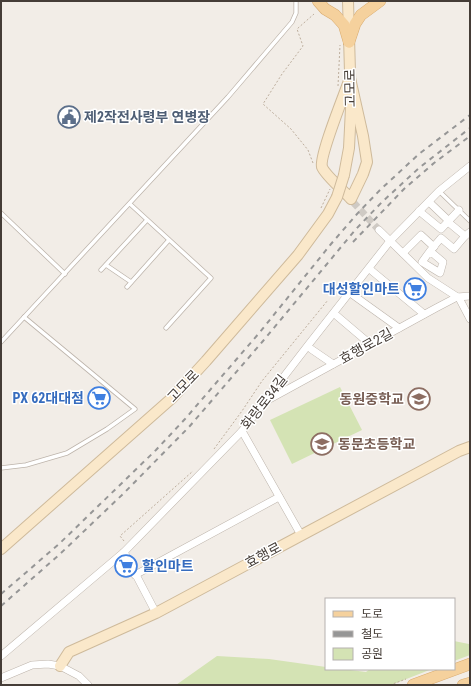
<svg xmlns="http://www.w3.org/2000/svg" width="471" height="686" viewBox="0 0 471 686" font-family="'Roboto Condensed','Noto Sans KR',sans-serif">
	<rect width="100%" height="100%" fill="#f2ede7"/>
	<!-- green -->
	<g fill="#d4e3b4">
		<polygon points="340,387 362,430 292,464 270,420"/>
		<polygon points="454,641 469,644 470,644 470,655 454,661"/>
		<polygon points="217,656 269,659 326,667 326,669 343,669 366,672 370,669 432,669 391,685 176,685"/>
	</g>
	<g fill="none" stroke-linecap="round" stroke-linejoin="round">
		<!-- street-tunnel -->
		<polyline stroke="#cfcac4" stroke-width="7" stroke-dasharray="7 3.5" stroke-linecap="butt" points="353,202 379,230"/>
		<!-- lane casing -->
		<g stroke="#bdb4ab" stroke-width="5">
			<g id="lane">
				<polyline points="439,191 470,221"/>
				<polyline points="130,204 211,278 166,328"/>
				<polyline points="1,213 65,274"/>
				<polyline points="106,265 131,282"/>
				<polyline points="101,270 147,220"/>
				<polyline points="127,287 169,240"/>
				<polyline points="1,342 228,97 292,22 296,13 296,1"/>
				<polyline points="1,468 26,465 67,453 107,429 135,409 24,317"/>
			</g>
		</g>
		<!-- street casing -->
		<g stroke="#bdb4ab" stroke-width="8">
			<g id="street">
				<polyline points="429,202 449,221"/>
				<polyline points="419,211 441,229 459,210"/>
				<polyline points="448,222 465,236 470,232"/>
				<polyline points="379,230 428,278 459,298 470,319"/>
				<polyline points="430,251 422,262 440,273 443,262 430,251 441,238 454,249 465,236"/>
				<polyline points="403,253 421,235 434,247"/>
				<polyline points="372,271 424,314"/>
				<polyline points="353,295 399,328"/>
				<polyline points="337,316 370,344"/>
				<polyline points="311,349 333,364"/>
				<polyline points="268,400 436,308 457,297 470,296"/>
				<polyline points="242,431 301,535"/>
				<polyline points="124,552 156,613"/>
				<polyline points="135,575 279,497"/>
				<polyline points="1,656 124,552 242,431 309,344 390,241 439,191 470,166"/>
				<polyline points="1,678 32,665 48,664 60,666 79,676 88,685"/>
			</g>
		</g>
		<!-- secondary casing -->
		<g stroke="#ceba9b" stroke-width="12">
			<g id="secondary">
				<path d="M350 78 363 136 367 162 363 174 351 199C345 192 325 175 322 167 319 156 345 93 350 78Z"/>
				<polyline points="344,175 349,148 351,108 348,1"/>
				<polyline points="1,549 172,398 206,361 298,255 328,214 337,197"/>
				<polyline points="60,666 69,652 156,613 459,451 470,447"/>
			</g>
		</g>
		<!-- primary casing -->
		<g stroke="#d9ab6f" stroke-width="12">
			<g id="primary">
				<polyline points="318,1 325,9 335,15 344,25 349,42"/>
				<polyline points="349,42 355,24 361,15 380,1"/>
				<polyline points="413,685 470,664"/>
				<polyline points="463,685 470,683"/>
			</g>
		</g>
		<!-- path -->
		<g stroke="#bdae9d" stroke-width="1" stroke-dasharray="2 2" stroke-linecap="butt">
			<polyline points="338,86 340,45"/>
			<polyline points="313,163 308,150 291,129 263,104 282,74 303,46 297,29 314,14"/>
			<polyline points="321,208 330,189"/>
			<polyline points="214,449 242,411 262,381 328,300"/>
			<polyline points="124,541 120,536 193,471"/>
			<polyline points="390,685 406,679"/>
		</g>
		<!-- lane -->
		<use href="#lane" stroke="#fff" stroke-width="3.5"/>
		<!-- street -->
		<use href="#street" stroke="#fff" stroke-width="7"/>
		<!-- secondary -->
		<use href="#secondary" stroke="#fae8ca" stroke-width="10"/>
		<!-- primary -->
		<use href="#primary" stroke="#f5d19d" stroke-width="11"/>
		<!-- rail -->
		<g stroke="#969696" stroke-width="2" stroke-dasharray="5 5" stroke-linecap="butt">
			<polyline points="353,242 404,189 434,163 470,136"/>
			<polyline points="1,594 59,544 156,450 185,419 260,332 331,244 357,214 380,190 419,154 470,115"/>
			<polyline points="1,606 60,554 123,494 189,427 263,341 356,229 382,202 419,168 470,128"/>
		</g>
		<!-- secondary-bridge casing -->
		<g stroke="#ceba9b" stroke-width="12" stroke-linecap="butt">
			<polyline id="secondary-bridge" points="337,197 344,175"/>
		</g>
		<!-- secondary-bridge -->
		<use href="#secondary-bridge" stroke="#fae8ca" stroke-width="10"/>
	</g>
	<!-- icons -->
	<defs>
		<g id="civic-ring" transform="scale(1.15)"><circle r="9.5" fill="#fff" stroke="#5c6f8a" stroke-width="1.5"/><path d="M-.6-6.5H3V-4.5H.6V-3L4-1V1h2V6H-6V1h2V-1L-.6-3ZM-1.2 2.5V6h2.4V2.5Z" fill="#5c6f8a"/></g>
		<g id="supermarket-ring" transform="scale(1.15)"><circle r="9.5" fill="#fff" stroke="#3f7fe0" stroke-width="1.5"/><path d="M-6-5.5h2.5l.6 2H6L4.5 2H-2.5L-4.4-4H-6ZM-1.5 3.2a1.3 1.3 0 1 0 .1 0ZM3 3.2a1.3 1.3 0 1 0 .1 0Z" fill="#3f7fe0"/></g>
		<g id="school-ring" transform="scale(1.15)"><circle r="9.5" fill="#fff" stroke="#8d6e63" stroke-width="1.5"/><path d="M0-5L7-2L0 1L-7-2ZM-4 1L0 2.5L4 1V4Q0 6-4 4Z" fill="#8d6e63"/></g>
	</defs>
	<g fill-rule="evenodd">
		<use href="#civic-ring" x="69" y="117"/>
		<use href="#supermarket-ring" x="415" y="289"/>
		<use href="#supermarket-ring" x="99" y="398"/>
		<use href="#school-ring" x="419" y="399"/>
		<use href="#school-ring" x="322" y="444"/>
		<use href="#supermarket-ring" x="126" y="566"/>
	</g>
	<g text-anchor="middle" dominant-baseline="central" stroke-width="3" stroke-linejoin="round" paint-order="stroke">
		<!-- street labels -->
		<g font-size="14" fill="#453d37" stroke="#fff">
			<text transform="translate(350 88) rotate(-91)">고모로</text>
			<text transform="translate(366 346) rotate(-29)">효행로2길</text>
			<text transform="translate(183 386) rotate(-46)">고모로</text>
			<text transform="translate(264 402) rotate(-52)">화랑로34길</text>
			<text transform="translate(263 555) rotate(-28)">효행로</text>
		</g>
		<!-- service labels -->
		<g font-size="14" font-weight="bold" fill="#4e5e75" stroke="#fff" text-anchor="start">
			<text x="84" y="117">제2작전사령부 연병장</text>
		</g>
		<!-- shop labels -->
		<g font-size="14" font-weight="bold" fill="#366cbe" stroke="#fff" text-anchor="end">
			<text x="400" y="289">대성할인마트</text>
			<text x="84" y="398">PX 62대대점</text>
			<text x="142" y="566" text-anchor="start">할인마트</text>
		</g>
		<!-- education labels -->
		<g font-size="14" font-weight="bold" fill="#785e54" stroke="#fff" text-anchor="end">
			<text x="404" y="399">동원중학교</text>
			<text x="338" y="444" text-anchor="start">동문초등학교</text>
		</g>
	</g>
	<!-- border -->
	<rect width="471" height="686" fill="none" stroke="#453d37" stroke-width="4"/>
	<!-- legend -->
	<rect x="325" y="598" width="130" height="72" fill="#ffffff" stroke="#b5b1af"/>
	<rect x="333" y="611" width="20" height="6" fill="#f5d19d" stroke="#b5b1af"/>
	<text x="361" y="618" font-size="12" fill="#453d37">도로</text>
	<rect x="333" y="631" width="20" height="6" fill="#969696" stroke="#b5b1af"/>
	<text x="361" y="638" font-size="12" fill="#453d37">철도</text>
	<rect x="333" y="648" width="20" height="12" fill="#d4e3b4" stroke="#b5b1af"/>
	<text x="361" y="658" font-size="12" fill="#453d37">공원</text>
</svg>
